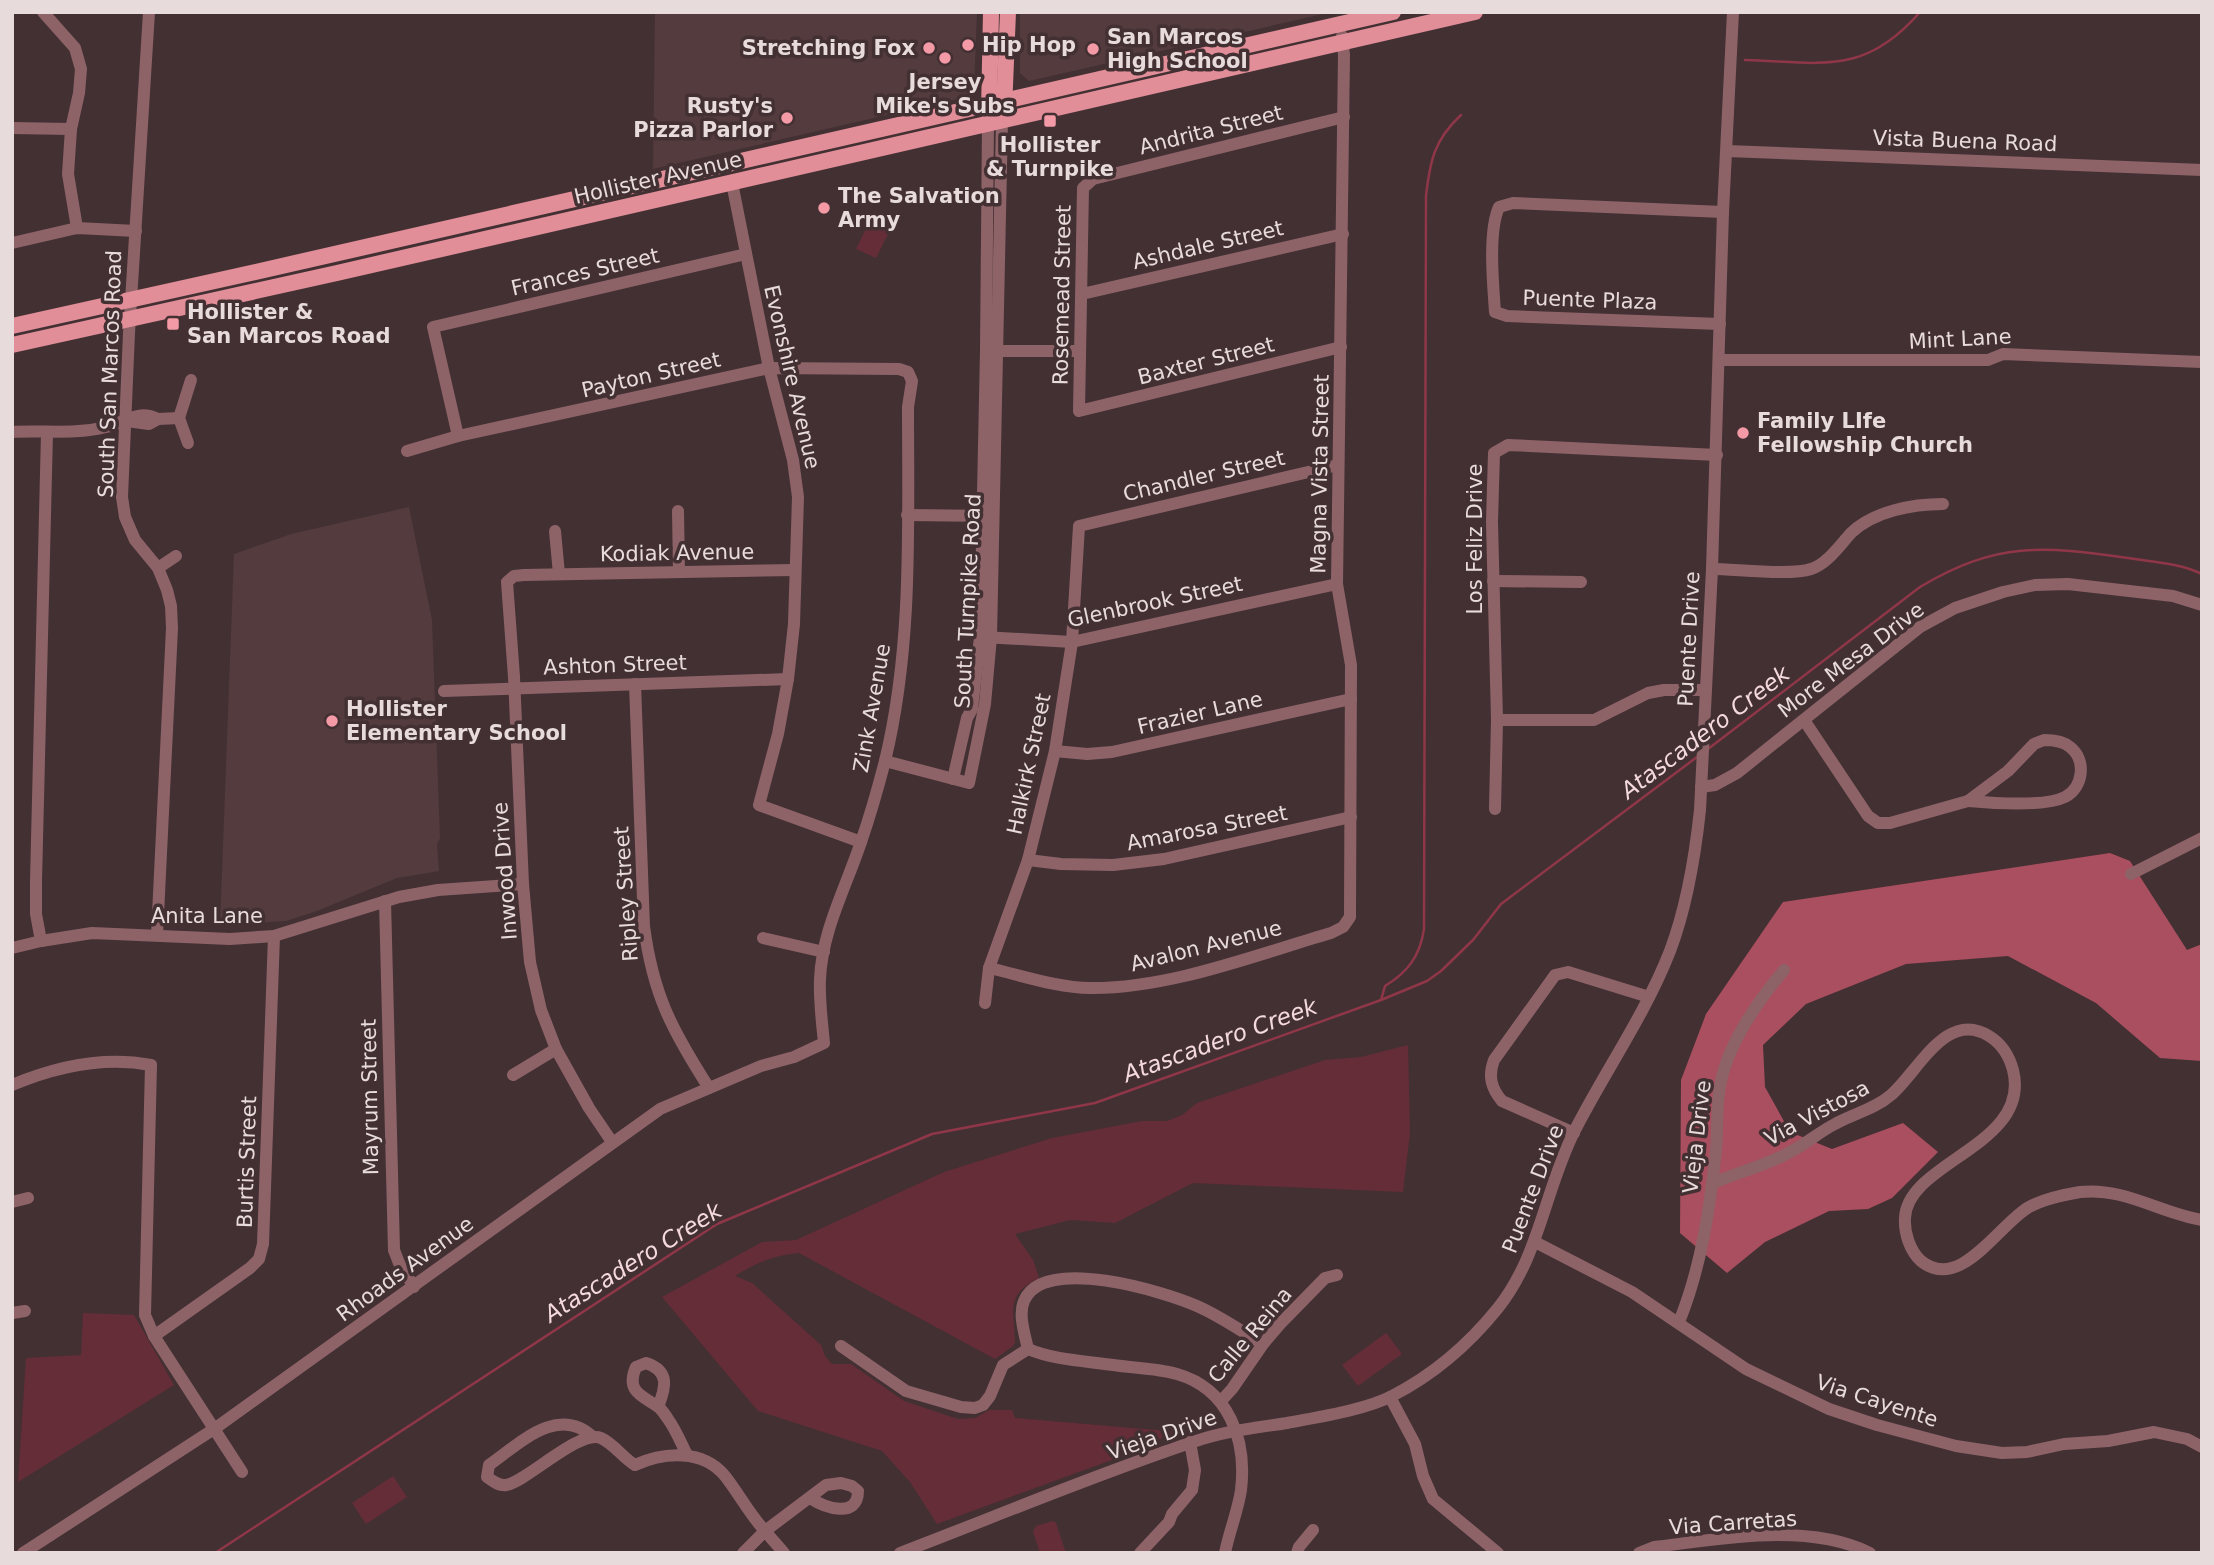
<svg xmlns="http://www.w3.org/2000/svg" width="2214" height="1565" viewBox="0 0 2214 1565" font-family="'DejaVu Sans',sans-serif">
	<rect width="100%" height="100%" fill="#433033"/>
	<!-- built -->
	<g fill="#533b3e">
		<polygon points="655,12 977,12 974,89 970,95 961,98 653,169"/>
		<polygon points="1020,12 1332,12 1029,81 1020,73"/>
		<polygon points="409,507 432,620 440,838 437,844 439,871 397,878 317,911 286,921 220,925 234,554 291,534"/>
	</g>
	<!-- green -->
	<g fill="#652d37">
		<polygon points="871,218 891,228 876,258 856,249"/>
		<path d="M1408 1045 1410 1133 1403 1192 1193 1183 1115 1223 1070 1220 1015 1234 1033 1260 1039 1278C1005 1295 1014 1309 1015 1342L1013 1346 995 1359 799 1253C775 1255 755 1263 735 1276L752 1283 821 1345 825 1356 832 1364H851L904 1401 958 1419 975 1418 989 1410H1012L1015 1418 1179 1432 1152 1442 1150 1446 937 1524 910 1482 882 1451 758 1411 662 1297 762 1242 796 1240 944 1172 1052 1138 1142 1121H1167L1182 1115 1197 1103 1325 1060 1361 1057Z"/>
		<polygon points="83,1313 134,1315 174,1385 18,1482 26,1358 81,1355"/>
		<polygon points="1386,1333 1402,1354 1358,1386 1342,1365"/>
		<polygon points="393,1476 407,1497 366,1524 352,1503"/>
		<polygon points="1053,1521 1056,1523 1066,1553 1040,1553 1033,1532 1036,1526"/>
	</g>
	<!-- forest -->
	<polygon fill="#aa4f5f" points="2110,853 2130,861 2187,950 2202,944 2202,1061 2160,1058 2096,1003 2008,956 1906,964 1806,1004 1763,1045 1765,1087 1790,1132 1832,1149 1903,1123 1938,1152 1892,1198 1868,1209 1829,1211 1765,1242 1727,1273 1680,1233 1681,1080 1706,1014 1783,902"/>
	<g fill="none" stroke-linecap="round" stroke-linejoin="round">
		<!-- stream -->
		<g stroke="#8f3748" stroke-width="2.5">
			<path d="M1745 60C1820 62 1864 77 1920 12"/>
			<path d="M1708 749 1920 587C1997 541 2043 546 2128 558 2153 562 2179 563 2202 574"/>
			<path d="M1381 1000 1385 986C1408 972 1420 956 1424 929L1426 196C1430 161 1434 140 1461 115"/>
			<polyline points="215,1553 717,1224 932,1134 1095,1103 1381,1000 1427,981 1441,971 1473,940 1501,904 1697,757"/>
		</g>
		<!-- minor -->
		<g stroke="#8d6368" stroke-width="12">
			<polyline points="43,12 75,48 81,69 79,93 71,129 68,174 77,228"/>
			<polyline points="149,12 129,333 122,497 125,517 135,540 158,568 167,590 171,606 172,628 157,935"/>
			<polyline points="12,128 71,129"/>
			<polyline points="1727,151 2202,170"/>
			<polyline points="732,183 769,368 793,460 798,497 794,624 788,679 778,734 759,805 861,842"/>
			<polyline points="12,243 77,228 136,231"/>
			<polyline points="1082,294 1343,234"/>
			<path d="M1720 324 1507 316 1495 312C1493 284 1488 231 1499 207L1513 203 1723 212"/>
			<polyline points="1341,347 1079,411 1083,188 1093,179 1344,117"/>
			<polyline points="989,351 1080,351"/>
			<polyline points="1720,360 1988,360 2003,354 2202,362"/>
			<polyline points="179,418 191,380"/>
			<polyline points="158,419 179,418 188,443"/>
			<path d="M12 432C45 430 73 435 106 427 127 422 137 409 158 419L149 424 127 421"/>
			<polyline points="458,436 433,327 746,254"/>
			<polyline points="678,511 679,572"/>
			<polyline points="907,515 991,516"/>
			<polyline points="555,531 559,574"/>
			<polyline points="158,568 176,556"/>
			<path d="M1712 569C1735 569 1791 576 1811 569 1827 564 1840 545 1851 533 1874 511 1913 504 1943 504"/>
			<polyline points="1493,581 1581,582"/>
			<polyline points="983,637 1072,642 1337,584"/>
			<path d="M635 684 644 926C653 995 672 1030 709 1088"/>
			<polyline points="444,691 788,679"/>
			<polyline points="1497,720 1594,720 1648,693 1664,690 1705,690"/>
			<polyline points="1804,720 1868,816 1878,823 1890,823 1968,801"/>
			<path d="M2044 740C2054 740 2063 741 2070 747 2087 760 2083 788 2065 797 2045 807 1991 803 1968 801L2008 771 2034 744Z"/>
			<polyline points="1055,751 1087,754 1112,752 1351,699"/>
			<polyline points="885,761 969,783 985,704 991,637 1002,120"/>
			<polyline points="953,779 967,718 972,709 980,637 986,351 988,122"/>
			<polyline points="1701,787 1715,785 1737,773 1920,627 1955,608 2003,592 2035,585 2068,584 2173,596 2202,605"/>
			<polyline points="1495,809 1497,720 1492,522 1494,453 1508,445 1717,455"/>
			<polyline points="1028,860 1061,864 1113,865 1164,859 1351,817"/>
			<polyline points="2131,874 2202,838"/>
			<polyline points="385,901 394,1250 399,1263 414,1287"/>
			<polyline points="763,938 824,952"/>
			<polyline points="41,941 36,914 36,881 47,433"/>
			<polyline points="12,948 41,941 92,933 230,939 274,936 399,897 438,890 523,884"/>
			<path d="M989 968C1020 975 1058 988 1090 988 1169 989 1255 955 1331 933L1343 927 1350 917 1351 665 1337 584 1344 55 1342 36"/>
			<polyline points="985,1003 989,968 1028,860 1055,751 1072,642 1079,526 1338,465"/>
			<polyline points="513,1075 556,1049"/>
			<path d="M12 1085C55 1067 104 1056 151 1065L145 1315 154 1336 242 1472"/>
			<path d="M1574 1133 1502 1101C1491 1088 1488 1076 1494 1060L1555 975 1568 972 1649 997"/>
			<polyline points="612,1142 589,1108 556,1049 541,1010 530,962 523,884 514,677 507,582 514,576 524,575 795,570"/>
			<path d="M1712 1184C1737 1172 1766 1166 1790 1152 1806 1144 1819 1132 1835 1124 1853 1114 1875 1109 1891 1095 1918 1072 1946 1009 1989 1036 2002 1044 2009 1055 2013 1070 2032 1145 1907 1162 1905 1218 1904 1233 1910 1251 1921 1261 1960 1293 1999 1224 2029 1207 2044 1199 2062 1195 2080 1192 2124 1187 2160 1213 2202 1220"/>
			<polyline points="12,1202 28,1198"/>
			<polyline points="1535,1242 1632,1292 1746,1369 1829,1409 1877,1425 1956,1446 2002,1453 2027,1452 2064,1444 2108,1441 2154,1432 2187,1439 2202,1447"/>
			<polyline points="12,1313 25,1311"/>
			<path d="M1679 1322C1701 1268 1710 1208 1716 1150 1718 1127 1716 1103 1721 1081 1730 1040 1758 1001 1784 970"/>
			<polyline points="154,1336 250,1268 259,1259 263,1244 274,936"/>
			<polyline points="841,1346 906,1391 961,1407 975,1408 983,1405 990,1396 1003,1365 1028,1349"/>
			<path d="M1028 1349C1054 1360 1085 1361 1113 1365 1133 1368 1157 1368 1177 1374 1229 1389 1247 1440 1241 1490 1238 1511 1229 1532 1225 1553"/>
			<path d="M1028 1349C1025 1335 1018 1315 1024 1301 1043 1254 1165 1292 1197 1306 1220 1316 1241 1331 1263 1344"/>
			<polyline points="1390,1397 1415,1444 1423,1476 1433,1499 1498,1553"/>
			<polyline points="1221,1401 1232,1389 1263,1344 1280,1324 1325,1278 1337,1275"/>
			<path d="M658 1407C666 1387 670 1371 646 1363L636 1367C625 1392 643 1396 657 1406 662 1409 665 1415 668 1419 676 1430 681 1443 687 1455"/>
			<path d="M593 1437C558 1404 519 1444 489 1465L487 1477C493 1481 498 1486 506 1485 525 1483 579 1429 601 1438 614 1444 623 1458 635 1465 664 1452 703 1449 725 1476 736 1490 745 1506 756 1520 765 1532 775 1542 784 1553"/>
			<path d="M23 1553 214 1429 660 1109 761 1066 794 1057 824 1043C822 1022 819 1000 820 979 822 931 846 887 861 842 870 816 878 788 885 761 913 646 908 524 908 407L912 381 908 372 899 369 769 368 458 436 407 451"/>
			<path d="M743 1553 765 1531 826 1485 841 1483 852 1486 858 1491C858 1519 825 1508 810 1498"/>
			<path d="M900 1553C997 1516 1094 1475 1193 1442 1224 1431 1255 1428 1287 1423 1318 1417 1365 1410 1392 1396 1433 1375 1469 1344 1498 1308 1539 1257 1545 1190 1574 1132 1605 1071 1645 1015 1670 951 1687 906 1695 857 1700 810L1712 569 1723 212 1733 12"/>
			<polyline points="1140,1553 1169,1522 1172,1514 1192,1490 1195,1470 1190,1442"/>
			<polyline points="1297,1553 1299,1547 1313,1530"/>
			<path d="M1639 1553 1654 1547C1720 1539 1808 1522 1870 1553"/>
		</g>
		<!-- major -->
		<g stroke="#e18e99" stroke-width="16">
			<polyline points="1004,110 1008,12"/>
			<polyline points="989,113 991,12"/>
			<polyline points="12,326 260,271 1393,12"/>
			<polyline points="12,345 337,273 1475,12"/>
		</g>
	</g>
	<!-- markers -->
	<g fill="#f49aa6" stroke="#433033" stroke-width="2.5">
		<circle cx="968" cy="45" r="7"/>
		<circle cx="929" cy="48" r="7"/>
		<circle cx="1093" cy="49" r="7"/>
		<circle cx="945" cy="58" r="7"/>
		<circle cx="787" cy="118" r="7"/>
		<rect x="1043" y="114" width="14" height="14" rx="3.5"/>
		<circle cx="824" cy="208" r="7"/>
		<rect x="166" y="317" width="14" height="14" rx="3.5"/>
		<circle cx="1743" cy="433" r="7"/>
		<circle cx="332" cy="721" r="7"/>
	</g>
	<g text-anchor="middle" dominant-baseline="central" stroke-width="7" stroke-linejoin="round" paint-order="stroke">
		<!-- poi labels -->
		<g font-size="21" font-weight="bold" fill="#e8dbdc" stroke="#433033" text-anchor="start">
			<text x="1107" y="37">San Marcos<tspan x="1107" dy="24">High School</tspan></text>
			<text x="982" y="45">Hip Hop</text>
			<text x="915" y="48" text-anchor="end">Stretching Fox</text>
			<text x="945" y="82" text-anchor="middle">Jersey<tspan x="945" dy="24">Mike's Subs</tspan></text>
			<text x="773" y="106" text-anchor="end">Rusty's<tspan x="773" dy="24">Pizza Parlor</tspan></text>
			<text x="1050" y="145" text-anchor="middle">Hollister<tspan x="1050" dy="24">&amp; Turnpike</tspan></text>
			<text x="838" y="196">The Salvation<tspan x="838" dy="24">Army</tspan></text>
			<text x="187" y="312">Hollister &amp;<tspan x="187" dy="24">San Marcos Road</tspan></text>
			<text x="1757" y="421">Family LIfe<tspan x="1757" dy="24">Fellowship Church</tspan></text>
			<text x="346" y="709">Hollister<tspan x="346" dy="24">Elementary School</tspan></text>
		</g>
		<!-- street labels -->
		<g font-size="21" fill="#e8dbdc" stroke="#433033">
			<text transform="translate(1211 130) rotate(-14)">Andrita Street</text>
			<text transform="translate(1965 141) rotate(2)">Vista Buena Road</text>
			<text transform="translate(658 178) rotate(-13)">Hollister Avenue</text>
			<text transform="translate(1208 245) rotate(-13)">Ashdale Street</text>
			<text transform="translate(585 272) rotate(-13)">Frances Street</text>
			<text transform="translate(1062 295) rotate(-89)">Rosemead Street</text>
			<text transform="translate(1590 300) rotate(2)">Puente Plaza</text>
			<text transform="translate(1960 339) rotate(-3)">Mint Lane</text>
			<text transform="translate(1206 361) rotate(-14)">Baxter Street</text>
			<text transform="translate(110 374) rotate(-88)">South San Marcos Road</text>
			<text transform="translate(651 375) rotate(-13)">Payton Street</text>
			<text transform="translate(792 377) rotate(77)">Evonshire Avenue</text>
			<text transform="translate(1320 474) rotate(-89)">Magna Vista Street</text>
			<text transform="translate(1204 476) rotate(-13)">Chandler Street</text>
			<text transform="translate(1475 539) rotate(-90)">Los Feliz Drive</text>
			<text transform="translate(677 553) rotate(-1)">Kodiak Avenue</text>
			<text transform="translate(968 601) rotate(-87)">South Turnpike Road</text>
			<text transform="translate(1155 602) rotate(-12)">Glenbrook Street</text>
			<text transform="translate(1689 639) rotate(-87)">Puente Drive</text>
			<text transform="translate(1851 660) rotate(-37)">More Mesa Drive</text>
			<text transform="translate(615 665) rotate(-2)">Ashton Street</text>
			<text transform="translate(872 708) rotate(-80)">Zink Avenue</text>
			<text transform="translate(1200 713) rotate(-13)">Frazier Lane</text>
			<text transform="translate(1029 764) rotate(-78)">Halkirk Street</text>
			<text transform="translate(1207 828) rotate(-11)">Amarosa Street</text>
			<text transform="translate(505 871) rotate(-94)">Inwood Drive</text>
			<text transform="translate(626 894) rotate(-94)">Ripley Street</text>
			<text x="207" y="916">Anita Lane</text>
			<text transform="translate(1206 946) rotate(-14)">Avalon Avenue</text>
			<text transform="translate(370 1097) rotate(-91)">Mayrum Street</text>
			<text transform="translate(1817 1113) rotate(-28)">Via Vistosa</text>
			<text transform="translate(1697 1137) rotate(-83)">Vieja Drive</text>
			<text transform="translate(247 1162) rotate(-88)">Burtis Street</text>
			<text transform="translate(1533 1189) rotate(-69)">Puente Drive</text>
			<text transform="translate(405 1269) rotate(-36)">Rhoads Avenue</text>
			<text transform="translate(1250 1335) rotate(-50)">Calle Reina</text>
			<text transform="translate(1877 1401) rotate(18)">Via Cayente</text>
			<text transform="translate(1162 1435) rotate(-19)">Vieja Drive</text>
			<text transform="translate(1733 1523) rotate(-4)">Via Carretas</text>
		</g>
		<!-- water labels -->
		<g font-size="23" font-style="italic" fill="#f5dadd" stroke="#433033">
			<text transform="translate(1705 732) rotate(-37)">Atascadero Creek</text>
			<text transform="translate(1220 1040) rotate(-20)">Atascadero Creek</text>
			<text transform="translate(633 1262) rotate(-32)">Atascadero Creek</text>
		</g>
	</g>
	<!-- border -->
	<rect width="2214" height="1565" fill="none" stroke="#e8dbdc" stroke-width="28"/>
</svg>
